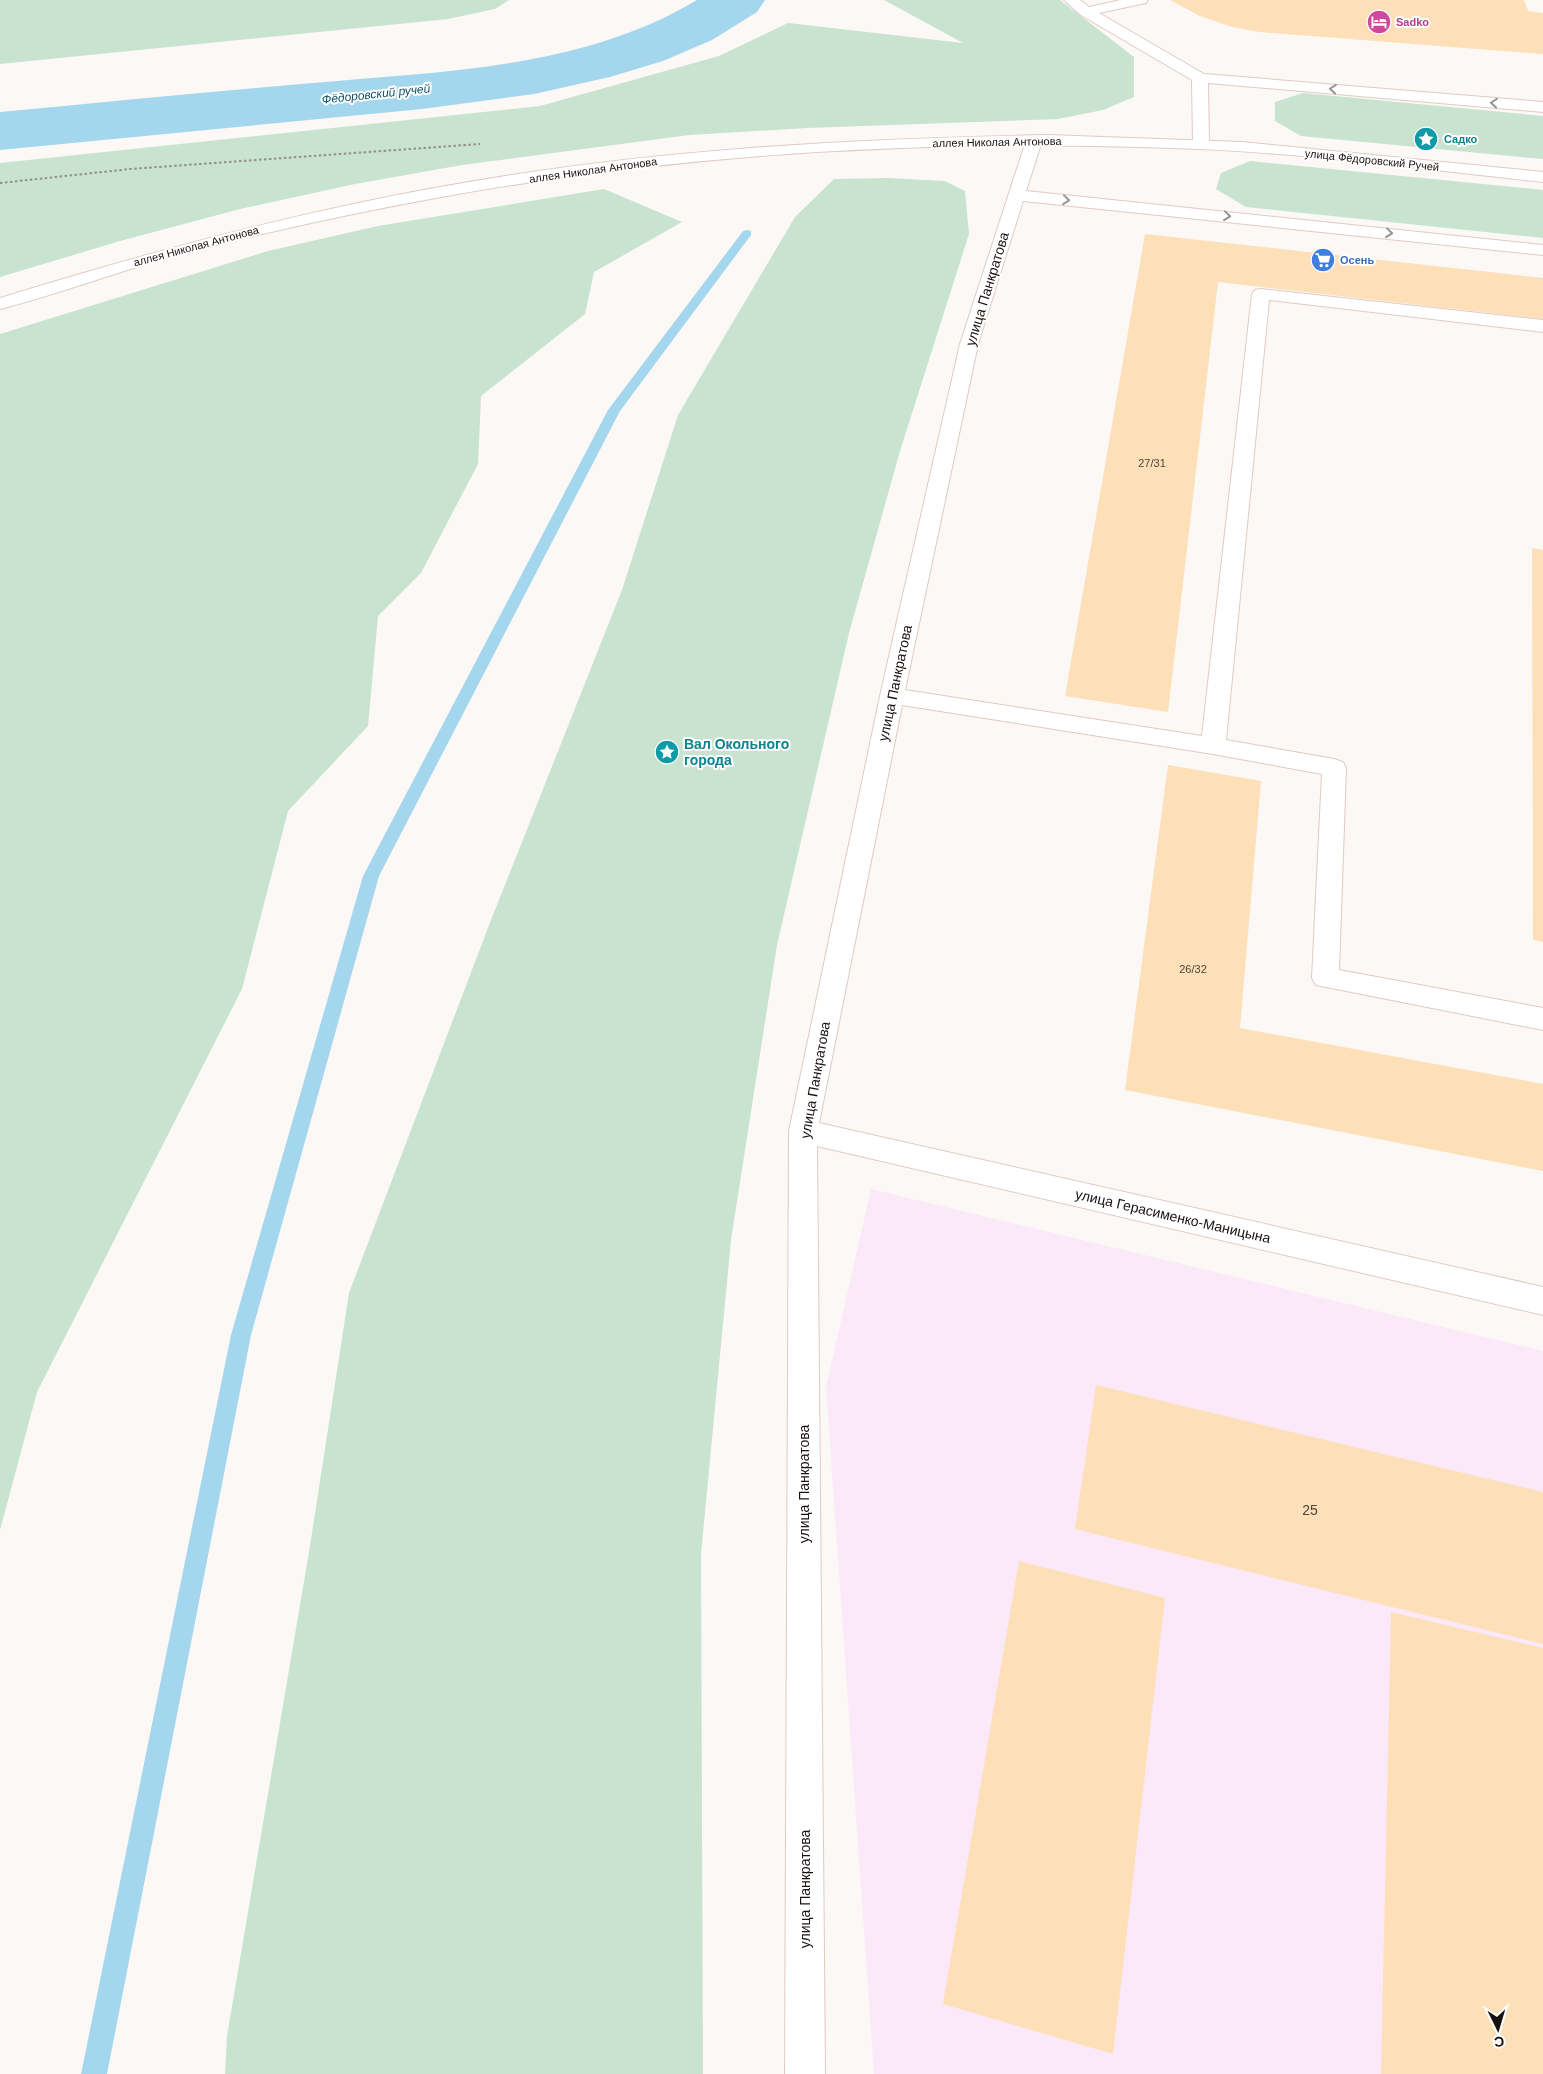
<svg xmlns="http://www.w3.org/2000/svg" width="1543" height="2074" viewBox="0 0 1543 2074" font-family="Helvetica,sans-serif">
	<rect width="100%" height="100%" fill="#fcf8f6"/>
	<!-- industrial -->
	<polygon fill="#fbe9fa" points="871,1189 1543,1351 1543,2074 874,2074 826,1387"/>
	<!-- green -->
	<g fill="#c8e3cf">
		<polygon points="0,0 509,0 495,9 448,19 0,64"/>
		<polygon points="884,0 1060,0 1134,57 1134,97 1103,110 1058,119 807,128 689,135 462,165 355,184 240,209 120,241 0,277 0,163 540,106 719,56 788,23 963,43"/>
		<polygon points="1303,93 1543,116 1543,159 1301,136 1275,121 1275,102"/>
		<polygon points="1250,161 1543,190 1543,238 1246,207 1216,189 1221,173"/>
		<polygon points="888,178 945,181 965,191 969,234 900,451 849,633 777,945 731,1240 701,1554 703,2074 225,2074 227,2036 310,1546 349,1293 491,920 622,590 678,415 795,217 834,179"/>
		<polygon points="604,189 682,222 594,272 585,314 481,396 478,464 421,573 378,616 368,726 288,811 242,989 37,1392 0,1530 0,334 268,251 378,226"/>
	</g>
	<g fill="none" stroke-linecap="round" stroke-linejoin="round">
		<!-- stream -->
		<polygon fill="#a4d7ee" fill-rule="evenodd" points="747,230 751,231 751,235 620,411 379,876 251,1335 107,2074 81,2074 231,1335 363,876 608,410 743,231"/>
		<!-- river -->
		<path fill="#a4d7ee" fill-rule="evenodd" d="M697 0H765L757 12 712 40 663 61 610 77 534 94 422 109 0 150V112C104 102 208 92 313 83 443 71 582 69 697 0Z"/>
	</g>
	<!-- building -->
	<g fill="#fddfb8">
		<polygon points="1170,0 1524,0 1528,11 1543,13 1543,54 1260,32 1232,27 1200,16"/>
		<polygon points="1145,234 1543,278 1543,319 1218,282 1168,712 1065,696"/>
		<polygon points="1532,548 1543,550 1543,942 1533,940"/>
		<polygon points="1168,765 1261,781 1240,1028 1543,1084 1543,1171 1125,1090"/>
		<polygon points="1096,1385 1543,1492 1543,1644 1075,1529"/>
		<polygon points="1019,1561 1165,1598 1113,2054 943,2004"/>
		<polygon points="1391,1612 1543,1648 1543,2074 1381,2074"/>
	</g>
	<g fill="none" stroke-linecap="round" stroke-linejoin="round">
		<!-- minor casing -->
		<g stroke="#decbc3" stroke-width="2">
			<g id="minor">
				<polygon points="1064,0 1080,0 1089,7 1121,0 1148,0 1146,3 1099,13 1204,74 1543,102 1543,112 1208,83 1209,144 1201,149 1193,144 1192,80 1081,15"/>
				<polygon points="1034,136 1042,141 1026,191 1543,245 1543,255 1023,201 978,344 905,690 1202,736 1252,294 1255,290 1261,289 1543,320 1543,332 1269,300 1226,740 1334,759 1343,762 1346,768 1339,970 1543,1008 1543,1030 1316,985 1312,978 1322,774 1213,754 902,705 819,1123 1543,1287 1543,1315 817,1146 825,2074 785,2074 789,1131 880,696 960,344 1026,141"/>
			</g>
		</g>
		<!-- major casing -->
		<g stroke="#decbc3" stroke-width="2">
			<path id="major" d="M1047 135 1242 142 1543 172V182C1429 170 1314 154 1199 149 946 138 690 152 441 197 343 215 245 236 150 263 100 278 51 296 0 309V298C146 253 290 214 440 187 641 150 844 139 1047 135Z"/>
		</g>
		<!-- path -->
		<polyline stroke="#948e8c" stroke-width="2" stroke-dasharray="2.5 2.5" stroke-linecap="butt" points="0,183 130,169 480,144"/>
		<!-- minor -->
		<use href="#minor" fill="#fff" fill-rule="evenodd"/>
		<!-- major -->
		<use href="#major" fill="#fff" fill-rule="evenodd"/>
	</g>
	<!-- one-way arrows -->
	<defs><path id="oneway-chevron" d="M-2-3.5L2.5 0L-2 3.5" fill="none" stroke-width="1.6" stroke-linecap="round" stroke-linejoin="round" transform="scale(1.25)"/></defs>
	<g stroke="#979493">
		<use href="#oneway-chevron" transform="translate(1333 89) rotate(-175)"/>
		<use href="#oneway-chevron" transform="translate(1494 103) rotate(-175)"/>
		<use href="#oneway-chevron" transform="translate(1066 200) rotate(6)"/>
		<use href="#oneway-chevron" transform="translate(1227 216) rotate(6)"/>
		<use href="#oneway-chevron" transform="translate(1389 233) rotate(6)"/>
	</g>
	<!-- icons -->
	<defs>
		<g id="hotel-disc" transform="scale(1.25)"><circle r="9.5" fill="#d1479c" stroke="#fff"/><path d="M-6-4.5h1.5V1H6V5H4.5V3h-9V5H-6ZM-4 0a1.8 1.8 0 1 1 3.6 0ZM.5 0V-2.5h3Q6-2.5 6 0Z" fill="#fff"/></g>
		<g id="sight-disc" transform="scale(1.25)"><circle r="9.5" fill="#0f9aa8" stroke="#fff"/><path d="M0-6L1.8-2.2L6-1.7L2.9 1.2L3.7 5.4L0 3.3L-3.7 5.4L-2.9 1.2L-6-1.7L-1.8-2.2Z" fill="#fff"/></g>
		<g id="supermarket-disc" transform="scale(1.25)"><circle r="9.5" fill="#3f7fe0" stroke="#fff"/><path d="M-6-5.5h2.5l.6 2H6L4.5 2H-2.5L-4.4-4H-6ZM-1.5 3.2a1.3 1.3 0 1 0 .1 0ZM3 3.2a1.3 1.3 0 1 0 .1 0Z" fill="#fff"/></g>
	</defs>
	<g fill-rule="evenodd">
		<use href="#hotel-disc" x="1379" y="22"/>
		<use href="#sight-disc" x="1426" y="139"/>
		<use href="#supermarket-disc" x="1323" y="260"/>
		<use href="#sight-disc" x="667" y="752"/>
	</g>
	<g text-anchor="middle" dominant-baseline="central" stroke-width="4" stroke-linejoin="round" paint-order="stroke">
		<!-- far-hotel labels -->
		<g font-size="11" font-weight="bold" fill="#b23c85" stroke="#fff" text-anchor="start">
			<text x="1396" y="22">Sadko</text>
		</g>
		<!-- far-culture labels -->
		<g font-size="11" font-weight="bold" fill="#0d838f" stroke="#fff" text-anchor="start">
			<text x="1444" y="139">Садко</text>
		</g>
		<!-- far-street labels -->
		<g font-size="11" fill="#18110f" stroke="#fff">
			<text transform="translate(997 142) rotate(-1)">аллея Николая Антонова</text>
			<text transform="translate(1372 160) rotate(6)">улица Фёдоровский Ручей</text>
			<text transform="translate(593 170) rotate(-8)">аллея Николая Антонова</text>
			<text transform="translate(196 246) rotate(-15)">аллея Николая Антонова</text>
		</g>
		<!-- far-shop labels -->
		<g font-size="11" font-weight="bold" fill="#366cbe" stroke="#fff" text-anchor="start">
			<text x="1340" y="260">Осень</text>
		</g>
		<!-- number labels -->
		<g font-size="11" fill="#514439">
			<text x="1152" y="463">27/31</text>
			<text x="1193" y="969">26/32</text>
		</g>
		<!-- far-water labels -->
		<g font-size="12" font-style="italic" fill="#0d4f67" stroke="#fff">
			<text transform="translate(376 94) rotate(-6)">Фёдоровский ручей</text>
		</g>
		<!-- street labels -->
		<g font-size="14" fill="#18110f" stroke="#fff">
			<text transform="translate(987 289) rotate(-73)">улица Панкратова</text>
			<text transform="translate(895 683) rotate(-78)">улица Панкратова</text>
			<text transform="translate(815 1080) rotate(-80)">улица Панкратова</text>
			<text transform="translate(1173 1216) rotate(13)">улица Герасименко-Маницына</text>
			<text transform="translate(804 1484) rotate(-90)">улица Панкратова</text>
			<text transform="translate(805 1889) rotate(-90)">улица Панкратова</text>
		</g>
		<!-- culture labels -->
		<g font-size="14" font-weight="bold" fill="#0d838f" stroke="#fff" text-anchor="start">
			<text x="684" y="744">Вал Окольного<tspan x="684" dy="16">города</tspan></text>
		</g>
		<!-- near-number labels -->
		<g font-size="14" fill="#514439">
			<text x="1310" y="1510">25</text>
		</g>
	</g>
	<!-- north arrow -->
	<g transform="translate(1498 2029) rotate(175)" stroke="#ffffff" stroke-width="4" paint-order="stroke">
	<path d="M0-4L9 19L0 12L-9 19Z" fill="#18110f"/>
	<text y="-8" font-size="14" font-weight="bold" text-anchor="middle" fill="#18110f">С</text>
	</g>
</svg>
